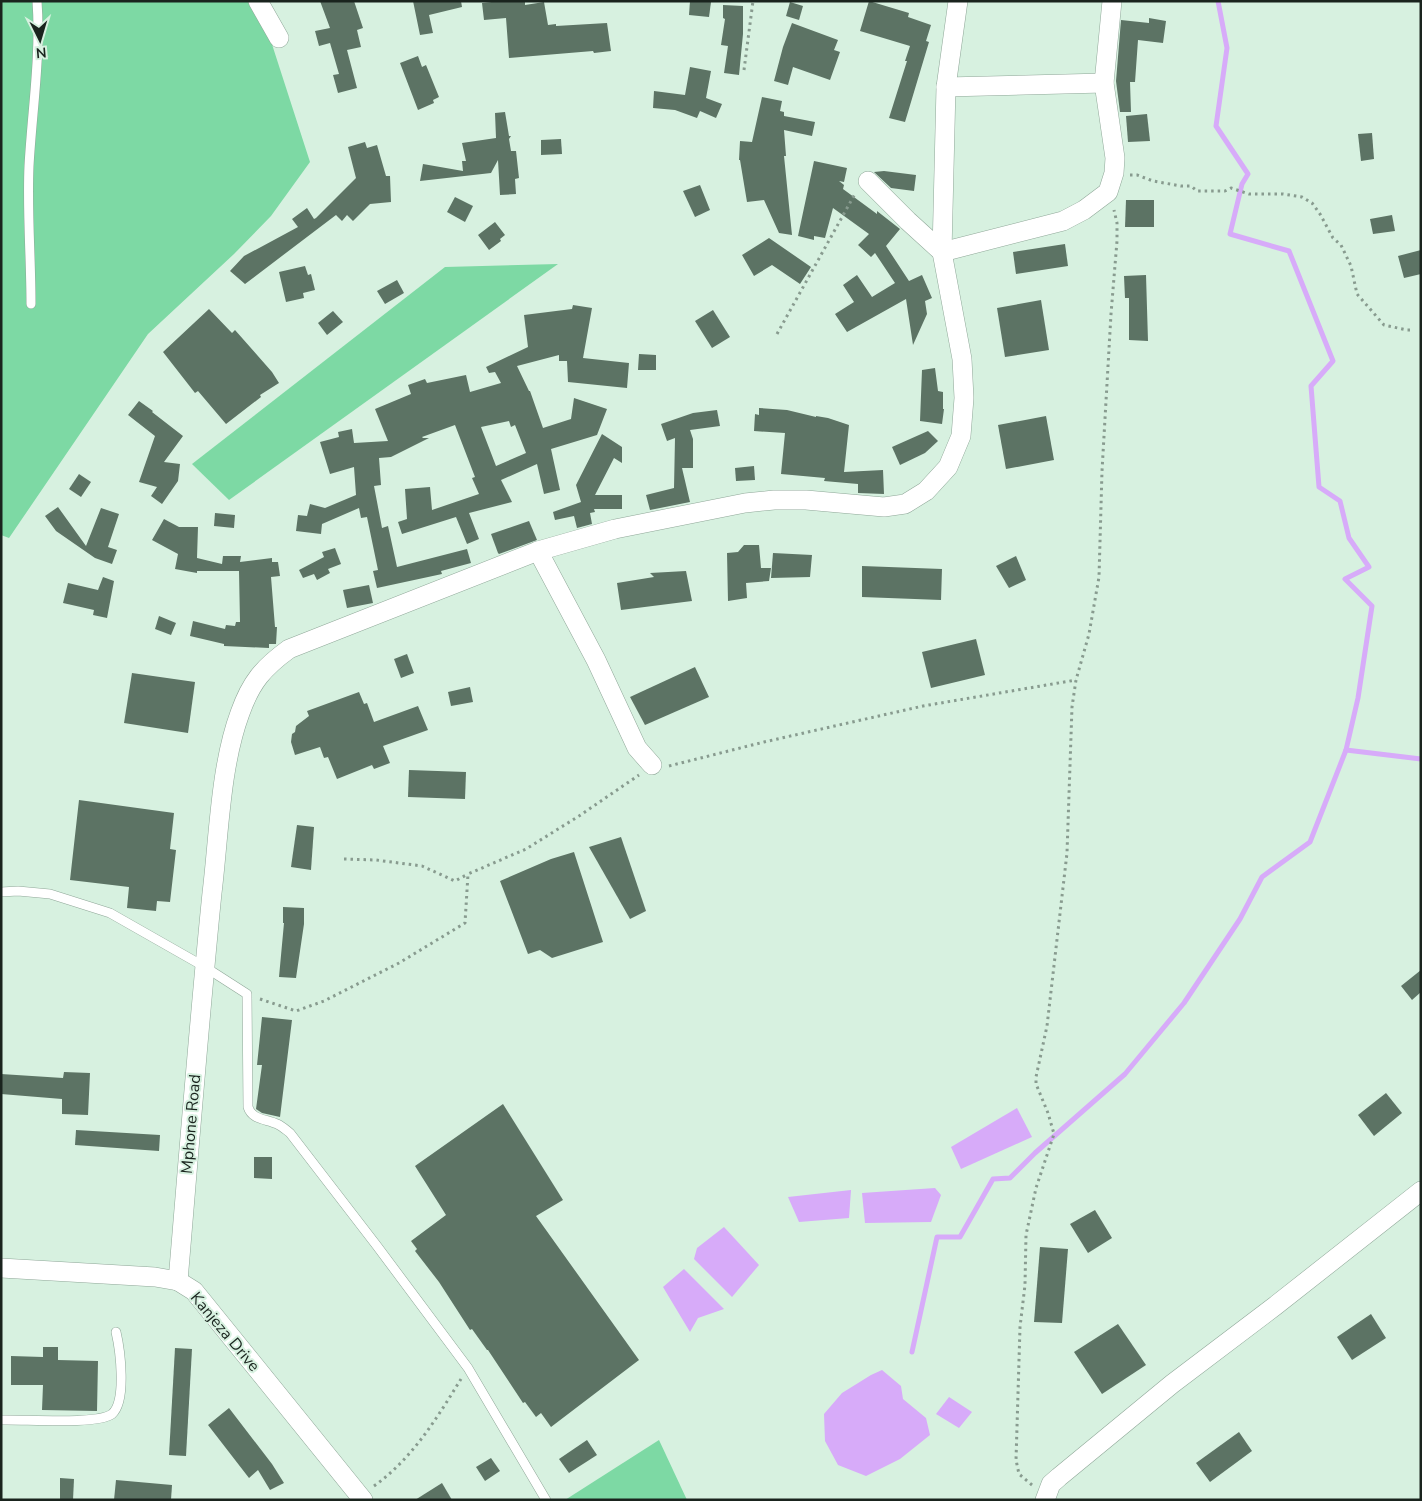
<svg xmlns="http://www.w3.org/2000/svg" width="1422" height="1501" viewBox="0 0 1422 1501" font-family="'Nunito Sans',sans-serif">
	<rect width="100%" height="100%" fill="#d7f1e0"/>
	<!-- green -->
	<g fill="#7dd9a4">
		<polygon points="1,1 258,1 310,162 271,216 234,254 148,334 9,538 1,535"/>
		<polygon points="558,264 229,500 192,464 445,267"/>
		<polygon points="659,1440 687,1500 565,1500"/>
	</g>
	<!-- water -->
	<g fill="#d7abf9">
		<polygon points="1017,1108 1032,1137 961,1169 951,1147"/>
		<polygon points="935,1188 941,1195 931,1222 865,1223 862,1193"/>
		<polygon points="851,1190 849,1218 799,1222 788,1197"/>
		<polygon points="724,1227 759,1265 732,1297 694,1259 697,1248"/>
		<polygon points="684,1269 724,1309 698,1318 690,1332 663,1287"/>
		<polygon points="882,1370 901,1386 903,1399 926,1418 930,1435 900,1459 866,1476 838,1465 825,1441 824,1414 842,1393 871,1375"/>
		<polygon points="949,1397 972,1412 959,1428 936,1414"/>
	</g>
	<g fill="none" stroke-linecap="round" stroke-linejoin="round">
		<!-- stream -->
		<g stroke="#d7abf9" stroke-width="5">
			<polyline points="1346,750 1421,759"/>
			<polyline points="912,1352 937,1237 960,1237 993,1179 1010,1178 1035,1153 1125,1074 1184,1003 1240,919 1262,877 1310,842 1346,750 1358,698 1372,606 1345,579 1369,567 1349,538 1340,501 1319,487 1311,386 1333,361 1289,251 1230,234 1242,184 1248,174 1216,126 1227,48 1218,1"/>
		</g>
	</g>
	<!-- building -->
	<g fill="#5c7364" fill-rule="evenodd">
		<polygon points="320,1 354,1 363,28 357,30 361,47 347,50 357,88 338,93 333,75 339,74 330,43 319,46 315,31 330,28"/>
		<polygon points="413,1 461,1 462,7 429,15 433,33 420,35"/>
		<polygon points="501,1 525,1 525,5 544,2 548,25 556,24 556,26 607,23 611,51 594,53 593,51 509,58 506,18 484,20 482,3"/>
		<polygon points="690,1 711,2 709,17 689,15"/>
		<polygon points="869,1 909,13 908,17 931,25 926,41 929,42 905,122 889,118 907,61 905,61 910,46 860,31"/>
		<polygon points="790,2 803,6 799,20 786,16"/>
		<polygon points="723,5 743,6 743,34 739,75 724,73 728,46 721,45 725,19 723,18"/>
		<polygon points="1149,18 1166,21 1163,43 1138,40 1135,82 1130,82 1131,112 1120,112 1116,81 1121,20 1149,23"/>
		<polygon points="792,23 838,40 834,50 840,52 830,80 793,67 788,85 774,81 783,47"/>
		<polygon points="418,56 422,67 426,65 439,97 433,100 434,103 418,110 400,63"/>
		<polygon points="690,67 711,71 706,98 722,104 716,118 700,111 697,118 675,110 653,108 654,91 685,95"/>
		<polygon points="762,97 782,101 780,111 784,112 784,116 815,122 812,136 784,130 786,156 784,156 792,235 779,233 764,200 747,202 740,160 739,160 740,141 752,142"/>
		<polygon points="505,112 509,136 511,136 509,139 511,151 516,151 519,178 515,179 516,194 500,195 498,160 491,173 420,181 423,164 463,171 462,161 466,161 462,143 496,138 495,113"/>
		<polygon points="1147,114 1150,141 1128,142 1126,116"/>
		<polygon points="1372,133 1374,159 1361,161 1358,134"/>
		<polygon points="561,139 562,154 541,155 541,140"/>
		<polygon points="365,142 367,148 377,145 386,176 390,176 391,202 370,204 353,221 347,215 342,221 336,215 245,284 230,271 244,256 298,227 292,219 307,208 314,219 316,218 356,178 348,147"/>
		<polygon points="814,161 847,168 844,182 839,181 844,185 843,189 877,214 877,211 900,229 886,246 909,281 922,275 932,298 925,301 927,314 913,345 906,299 847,332 835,314 854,302 843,285 857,275 872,297 895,283 875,253 871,257 858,245 869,234 833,208 825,238 814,236 814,240 798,236"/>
		<polygon points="884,171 916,175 914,191 891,188 874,172"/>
		<polygon points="700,185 710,210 695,217 683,191"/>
		<polygon points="455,197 473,206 465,222 447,212"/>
		<polygon points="1126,200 1154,200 1154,227 1125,227"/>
		<polygon points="1392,215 1395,231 1373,234 1370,219"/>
		<polygon points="495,222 505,235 500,239 501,241 489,250 478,235"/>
		<polygon points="769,238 811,267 800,284 772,265 754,276 742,255"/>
		<polygon points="1065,244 1068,266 1016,274 1013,252"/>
		<polygon points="1421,250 1421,274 1404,278 1398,256"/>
		<polygon points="305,266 308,275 311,274 315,290 303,293 304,298 286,302 279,272"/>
		<polygon points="1146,275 1148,341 1129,340 1129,298 1125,298 1124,276"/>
		<polygon points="397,280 404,293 385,304 377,291"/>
		<polygon points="1041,300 1049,350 1005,357 997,308"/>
		<path d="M573 305 592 308 583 358 629 363 627 388 568 382 567 361H559V355L517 366 529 391H530L543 428 571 419 574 398 607 409 597 435 551 449 560 490 544 494 537 464 501 480 512 502 469 513 479 539 467 544 456 517 402 534 398 522 407 519 405 489 430 487 432 510 479 494 472 478 475 477 455 425 422 437 423 438H429L391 457 379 458 381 485 374 486 382 528 388 526 397 567 467 549 471 563 441 571 442 574 377 588 373 571 378 570 367 517 361 518 359 508 322 524 321 534 296 531 298 515 307 516 310 504 325 508 356 495 354 467 330 474 320 442 339 437 338 432 352 429 354 443 388 441 375 409 411 394 408 385 425 379 427 383 466 375 470 392 501 383 495 372 489 373 486 367 528 347 524 315 572 309ZM509 421 511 427 515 425 526 453 496 466 481 427Z"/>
		<polygon points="209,309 232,333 235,330 272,372 279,383 260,395 261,397 226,424 198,391 195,393 163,352"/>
		<polygon points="713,310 730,337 712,348 695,321"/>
		<polygon points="333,311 343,322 327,335 318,323"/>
		<polygon points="639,354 656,355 656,370 638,370"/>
		<polygon points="935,368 938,391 943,392 943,409 944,409 942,424 920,421 922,370"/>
		<polygon points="139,401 153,411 152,412 183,436 164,462 180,464 178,481 162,504 151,496 157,487 139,482 155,436 128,415"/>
		<polygon points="759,408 787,410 816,417 816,416 828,418 849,425 844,472 883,470 884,494 858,493 858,484 824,481 825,478 781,474 785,433 754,431 755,414 759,415"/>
		<polygon points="717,410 720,426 690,430 693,439 693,468 682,468 690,502 650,510 646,495 674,488 675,438 667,441 661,424 693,413"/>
		<polygon points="1046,416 1054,460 1006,469 998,425"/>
		<polygon points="928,431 938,441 925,453 900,465 892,447"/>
		<polygon points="602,434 622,447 622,463 614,458 595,495 622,495 622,509 594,509 595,512 590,513 592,524 577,528 574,516 555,520 553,512 581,502 576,485"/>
		<polygon points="754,466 755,480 736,481 735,468"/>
		<polygon points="79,474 91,482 81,497 69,489"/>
		<polygon points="58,507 86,546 101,508 119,514 108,547 117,550 112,564 95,558 56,531 45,516"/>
		<polygon points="215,513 235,515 234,528 214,526"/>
		<polygon points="164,519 179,527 198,527 197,558 222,564 223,556 241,556 240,562 272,558 272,562 278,562 280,576 271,577 275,627 277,627 276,644 269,644 269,648 224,646 224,644 190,636 193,621 225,629 226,625 235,626 236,622 240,622 239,571 197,571 197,573 175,569 178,554 152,540"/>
		<polygon points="529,521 537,540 499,554 498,553 491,534"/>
		<polygon points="744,545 759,545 761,568 771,568 769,581 746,583 747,598 728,601 727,553 738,552"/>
		<polygon points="335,548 341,564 328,569 330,573 317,580 314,574 303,578 299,570 324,557 322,552"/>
		<polygon points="773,553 812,555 810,577 771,578"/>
		<polygon points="1016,556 1026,580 1009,588 996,566"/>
		<polygon points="862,566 942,569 941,600 862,597"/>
		<polygon points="686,571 692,601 621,610 617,583 654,577 650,573"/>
		<polygon points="103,577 114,581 107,618 93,615 94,610 63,603 68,583 98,590"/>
		<polygon points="369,585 373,603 347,608 343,590"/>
		<polygon points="159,616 176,623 171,635 155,629"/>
		<polygon points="976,639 985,675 931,688 922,652"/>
		<polygon points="407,654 414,673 401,678 394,659"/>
		<polygon points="695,667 709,697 645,725 630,697"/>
		<polygon points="132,673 195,682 188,733 124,723"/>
		<polygon points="470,687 473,702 451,706 448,692"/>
		<polygon points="359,692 364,704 367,703 374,722 418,706 428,730 383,746 390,763 374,769 372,765 337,779 328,757 324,758 320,747 295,755 291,742 292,734 295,732 296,726 309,716 307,711"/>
		<polygon points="409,770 466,772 465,799 408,797"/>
		<polygon points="79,800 174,813 170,849 176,850 170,902 157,901 156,911 127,908 129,887 70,880"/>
		<polygon points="297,825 314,827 311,870 291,867"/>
		<polygon points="621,837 646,911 630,919 589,847"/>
		<polygon points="574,852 603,942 552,958 540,950 528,954 500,881 551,859"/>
		<polygon points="283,907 304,908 304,924 296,978 279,977 284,923 283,923"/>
		<polygon points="1421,970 1421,992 1412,1000 1401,986"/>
		<polygon points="262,1017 292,1020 280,1117 262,1113 256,1109 262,1065 257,1065"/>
		<polygon points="64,1072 90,1073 88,1115 62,1114 62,1099 1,1094 1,1074 63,1078"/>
		<polygon points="1386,1093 1402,1113 1374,1136 1358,1115"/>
		<polygon points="503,1104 563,1200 536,1216 639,1360 551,1427 541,1413 536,1417 525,1402 523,1403 488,1350 487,1350 472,1329 470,1330 439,1282 415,1251 417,1249 411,1241 446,1215 415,1166"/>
		<polygon points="76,1130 160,1135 159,1151 75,1145"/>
		<polygon points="254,1157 272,1157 272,1179 254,1178"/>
		<polygon points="1095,1210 1112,1238 1088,1253 1070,1224"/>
		<polygon points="1040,1247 1068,1249 1062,1323 1034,1322"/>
		<polygon points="1371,1314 1386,1338 1352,1360 1337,1337"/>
		<polygon points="1118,1324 1146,1365 1102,1394 1074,1352"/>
		<polygon points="43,1347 58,1347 58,1360 98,1361 97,1411 42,1410 43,1385 11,1385 11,1356 43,1357"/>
		<polygon points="175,1348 192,1349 186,1456 169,1455"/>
		<polygon points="229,1408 272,1464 284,1483 270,1490 258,1470 249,1478 208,1425"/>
		<polygon points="1239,1432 1252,1451 1210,1482 1196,1463"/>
		<polygon points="587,1440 597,1455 569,1473 559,1459"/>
		<polygon points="491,1458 500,1471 485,1481 476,1467"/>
		<polygon points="60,1478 74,1479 73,1500 60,1500"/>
		<polygon points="116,1480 172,1485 171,1500 114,1500"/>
		<polygon points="442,1483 452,1500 415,1500"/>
	</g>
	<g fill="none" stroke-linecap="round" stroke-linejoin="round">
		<!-- service casing -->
		<g stroke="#8fa798" stroke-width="10">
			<g id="service">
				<path d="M31 304C31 258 27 212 29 166 32 111 41 56 37 1"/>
				<path d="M1 892 18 891 50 894 110 913 205 967 247 994 248 1107C252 1120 266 1119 277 1124 282 1126 286 1130 290 1133L377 1246 468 1368 546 1500"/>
				<path d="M1 1420C23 1419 97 1425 112 1414 127 1401 120 1349 116 1332"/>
			</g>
		</g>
		<!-- minor casing -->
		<g stroke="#8fa798" stroke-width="20">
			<g id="minor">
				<polyline points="258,1 279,38"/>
				<polyline points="946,87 1104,83"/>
				<polyline points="868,181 908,221 942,252"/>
				<polyline points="942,252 1063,221 1084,210 1108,192 1114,173 1115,158 1104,83 1112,1"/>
				<polyline points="538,551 596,660 637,748 652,765"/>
				<polyline points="1,1268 155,1277 178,1281 194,1291 363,1500"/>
				<path d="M178 1281C189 1151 199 1022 212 893 219 836 220 767 240 713 251 682 263 668 289 649L538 551 615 529 745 503 774 500H806L884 507 905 504 926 491 948 467 961 436 964 398 962 359 942 252 946 87 958 1"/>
				<polyline points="1045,1500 1051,1484 1059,1477 1172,1384 1275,1306 1421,1191"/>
			</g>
		</g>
		<!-- path -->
		<g stroke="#889b8f" stroke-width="3" stroke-dasharray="2.5 4" stroke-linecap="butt">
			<polyline points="744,70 753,1"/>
			<polyline points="1130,175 1137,175 1153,181 1181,186 1191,186 1197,191 1225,191 1231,188 1249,194 1283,194 1302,197 1312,203 1320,214 1333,238 1341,245 1351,266 1357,294 1384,325 1407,330 1414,330"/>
			<polyline points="777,334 856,192"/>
			<polyline points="669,766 764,742 923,706 1076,680"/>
			<polyline points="344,859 376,860 422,866 455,881 468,874"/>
			<polyline points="260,999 296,1011 324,1001 399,963 465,923 468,874 526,849 579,816 639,775"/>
			<polyline points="1032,1485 1019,1474 1016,1460 1020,1327 1025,1285 1026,1235 1036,1188 1054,1134 1048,1113 1036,1084 1036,1077 1047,1026 1067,853 1072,707 1076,680 1089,634 1099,577 1102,471 1111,314 1117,241 1117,223 1114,210"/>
			<path d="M374 1486C412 1459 437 1418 461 1379"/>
		</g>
		<!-- service -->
		<use href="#service" stroke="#fff" stroke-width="9"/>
		<!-- minor -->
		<use href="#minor" stroke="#fff" stroke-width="19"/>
	</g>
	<g text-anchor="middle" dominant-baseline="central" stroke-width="4" stroke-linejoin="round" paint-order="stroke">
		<!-- street labels -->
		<g font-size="16" fill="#1a241e" stroke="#d7f1e0">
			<text transform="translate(191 1124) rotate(-85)">Mphone Road</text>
			<text transform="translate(225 1332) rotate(50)">Kanjeza Drive</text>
		</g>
	</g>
	<!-- border -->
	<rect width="1422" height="1501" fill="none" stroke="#1a241e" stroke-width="5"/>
	<!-- north arrow -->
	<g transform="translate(40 40) rotate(175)" stroke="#d7f1e0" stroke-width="4" paint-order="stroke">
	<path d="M0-4L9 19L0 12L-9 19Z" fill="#1a241e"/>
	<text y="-8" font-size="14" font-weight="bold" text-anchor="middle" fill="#1a241e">N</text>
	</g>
</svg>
